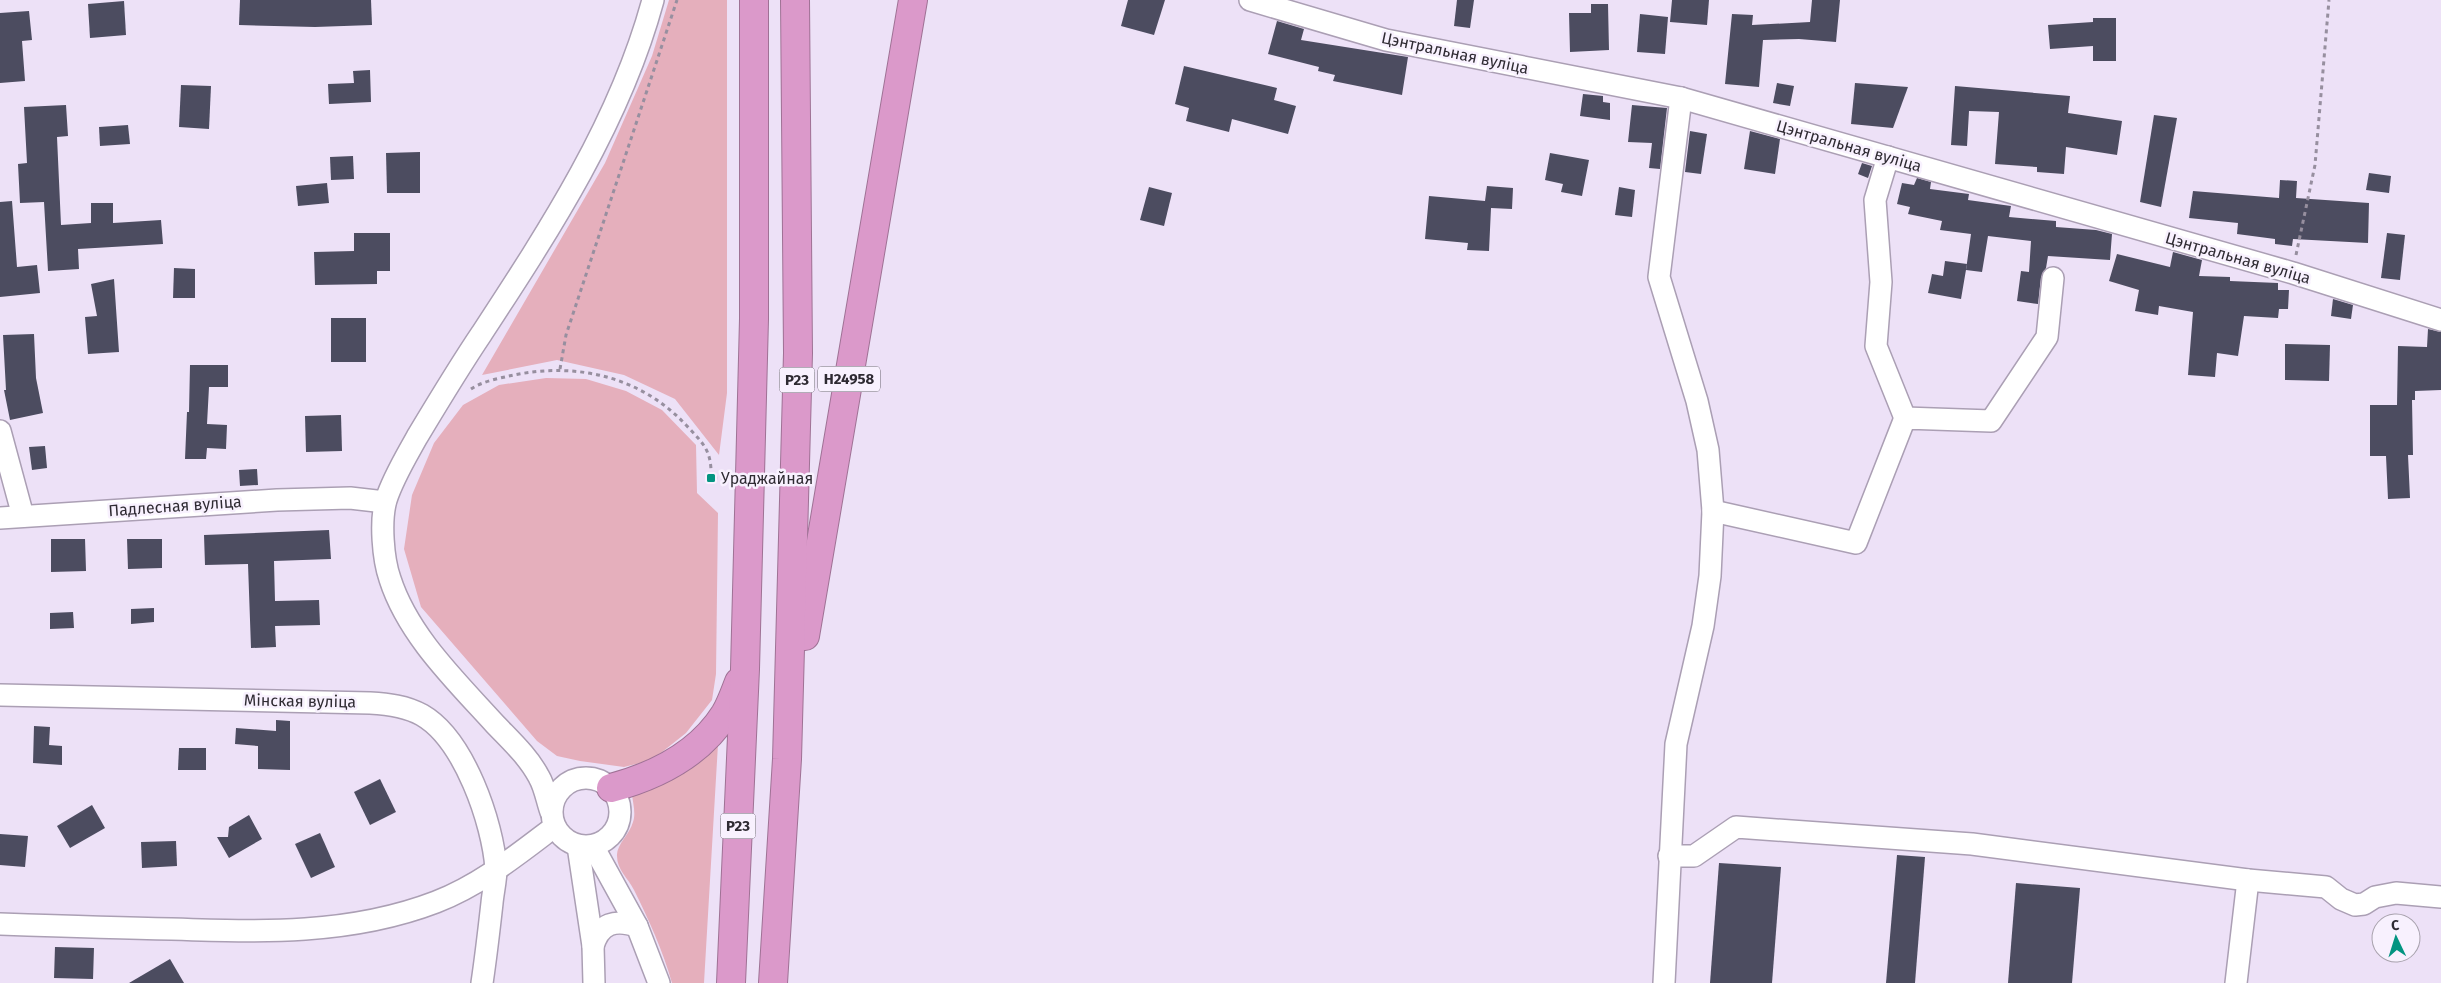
<svg xmlns="http://www.w3.org/2000/svg" width="2441" height="983" viewBox="0 0 2441 983" font-family="'Fira Sans',sans-serif">
	<rect width="100%" height="100%" fill="#ede1f7"/>
	<!-- green -->
	<g fill="#e5afbc">
		<polygon points="669,0 727,0 727,393 719,455 675,399 624,375 557,360 482,375 605,163 652,56"/>
		<polygon points="546,378 586,379 626,391 662,410 696,445 697,493 718,513 716,674 712,700 686,733 652,760 624,767 580,761 557,756 537,741 421,607 404,549 412,495 434,443 463,405 499,385"/>
		<path d="M718 744 704 983H672C663 951 649 920 634 890 628 878 617 870 617 856 616 845 630 834 633 822 636 814 633 803 632 795Z"/>
	</g>
	<!-- building -->
	<g fill="#4c4c60">
		<polygon points="240,0 371,0 372,25 315,27 239,25"/>
		<polygon points="1128,0 1165,0 1154,35 1121,26"/>
		<polygon points="1457,0 1474,0 1470,28 1454,26"/>
		<polygon points="1672,0 1709,0 1707,25 1670,22"/>
		<polygon points="1812,0 1840,0 1836,42 1799,39 1763,40 1759,87 1725,84 1732,14 1753,15 1752,25 1810,22"/>
		<polygon points="124,1 126,35 90,38 88,4"/>
		<polygon points="1591,4 1608,4 1609,50 1570,52 1569,13 1591,13"/>
		<polygon points="29,11 32,40 22,41 25,81 0,83 0,13"/>
		<polygon points="1640,14 1668,17 1665,54 1637,52"/>
		<polygon points="2093,18 2116,18 2116,61 2093,61 2093,46 2050,49 2048,25 2093,22"/>
		<polygon points="1277,21 1304,29 1301,40 1408,57 1402,95 1333,81 1335,75 1318,71 1319,67 1268,54"/>
		<polygon points="1184,66 1277,88 1274,100 1296,106 1288,134 1232,119 1229,132 1186,121 1189,108 1175,104"/>
		<polygon points="370,70 371,102 329,104 328,84 354,83 353,71"/>
		<polygon points="1777,83 1794,86 1790,106 1773,103"/>
		<polygon points="1855,83 1908,87 1893,128 1851,124"/>
		<polygon points="181,85 211,86 209,129 179,127"/>
		<polygon points="1955,86 2070,96 2068,113 2122,121 2117,155 2066,147 2064,174 2037,172 2037,167 1995,164 1999,112 1969,111 1967,146 1951,145"/>
		<polygon points="1583,94 1603,96 1603,102 1610,103 1610,120 1580,116"/>
		<polygon points="66,105 68,136 57,137 61,225 91,223 91,203 113,203 113,223 161,220 163,244 78,249 79,269 48,271 44,202 20,203 18,164 27,163 24,107"/>
		<polygon points="1632,105 1667,108 1660,169 1649,168 1652,143 1628,142"/>
		<polygon points="2154,115 2177,118 2161,207 2140,202"/>
		<polygon points="128,125 130,144 100,146 99,127"/>
		<polygon points="1690,131 1707,134 1701,174 1685,172"/>
		<polygon points="1750,131 1780,139 1775,174 1744,169"/>
		<polygon points="420,152 420,193 387,193 386,153"/>
		<polygon points="1550,153 1589,160 1582,196 1561,192 1563,184 1545,180"/>
		<polygon points="353,156 354,179 331,180 330,157"/>
		<polygon points="1862,163 1872,166 1868,178 1858,174"/>
		<polygon points="2369,173 2391,176 2389,193 2366,190"/>
		<polygon points="1917,178 1931,182 1930,189 1969,194 1968,200 2011,206 2009,217 2056,221 2056,227 2096,230 2112,234 2110,260 2048,256 2046,268 2041,277 2038,304 2017,301 2021,271 2029,272 2031,241 1988,236 1982,272 1966,270 1971,234 1940,230 1942,221 1908,214 1910,207 1897,204 1902,183 1914,185"/>
		<polygon points="2280,180 2297,181 2296,198 2369,203 2368,243 2293,239 2292,246 2275,244 2275,239 2237,234 2238,223 2189,218 2193,191 2279,198"/>
		<polygon points="327,183 329,203 298,206 296,186"/>
		<polygon points="1487,186 1513,188 1512,209 1491,208 1489,251 1467,250 1468,243 1425,239 1429,196 1485,201"/>
		<polygon points="1149,187 1172,193 1164,226 1140,220"/>
		<polygon points="1619,187 1635,190 1632,217 1615,215"/>
		<polygon points="12,201 17,267 37,265 40,293 0,297 0,202"/>
		<polygon points="354,233 390,233 390,271 377,271 377,284 315,285 314,252 354,251"/>
		<polygon points="2387,233 2405,235 2400,280 2381,278"/>
		<polygon points="2173,252 2202,260 2199,276 2230,277 2230,281 2278,283 2278,290 2289,290 2288,309 2279,309 2278,318 2244,316 2238,356 2217,353 2215,377 2188,375 2193,312 2159,306 2158,315 2135,311 2139,290 2109,281 2117,254 2170,267"/>
		<polygon points="1945,261 1967,264 1961,299 1928,293 1932,274 1943,276"/>
		<polygon points="174,268 195,269 195,298 173,298"/>
		<polygon points="114,279 119,352 88,354 85,317 97,316 91,284"/>
		<polygon points="2333,299 2353,305 2351,319 2331,316"/>
		<rect x="331" y="318" width="35" height="44"/>
		<polygon points="2428,329 2441,332 2441,390 2415,391 2415,400 2412,400 2413,455 2408,455 2410,498 2388,499 2386,456 2370,456 2370,405 2397,405 2398,346 2427,347"/>
		<polygon points="34,334 36,378 43,413 10,420 4,390 6,390 3,335"/>
		<polygon points="2285,344 2330,345 2329,381 2285,380"/>
		<polygon points="190,365 228,365 228,387 209,387 207,424 227,425 226,449 207,448 206,459 185,459 187,412 189,412"/>
		<polygon points="341,415 342,451 306,452 305,416"/>
		<polygon points="45,446 47,468 32,470 29,447"/>
		<polygon points="257,469 258,485 240,486 239,470"/>
		<polygon points="329,530 331,559 274,561 275,601 319,600 320,625 275,626 276,647 251,648 248,564 205,565 204,535"/>
		<polygon points="51,539 85,539 86,571 51,572"/>
		<polygon points="127,539 162,539 162,568 128,569"/>
		<polygon points="154,608 154,622 131,624 131,609"/>
		<polygon points="73,612 74,628 50,629 50,613"/>
		<polygon points="276,720 290,721 290,770 258,769 258,746 235,744 236,728 276,731"/>
		<polygon points="34,726 50,727 49,745 62,746 62,765 33,763"/>
		<polygon points="179,748 206,748 206,770 178,770"/>
		<polygon points="380,779 396,812 370,825 354,792"/>
		<polygon points="92,805 105,828 70,848 57,826"/>
		<polygon points="249,815 262,839 229,858 217,837 228,837 229,827"/>
		<polygon points="320,833 335,867 311,878 295,844"/>
		<polygon points="0,834 28,836 25,867 0,865"/>
		<polygon points="176,841 177,866 142,868 141,842"/>
		<polygon points="1897,855 1925,857 1915,983 1886,983"/>
		<polygon points="1719,863 1781,867 1772,983 1710,983"/>
		<polygon points="2016,883 2080,888 2072,983 2008,983"/>
		<polygon points="55,947 94,948 93,979 54,978"/>
		<polygon points="170,959 184,983 129,983"/>
	</g>
	<g fill="none" stroke-linecap="round" stroke-linejoin="round">
		<!-- minor casing -->
		<g stroke="#ab9fb4" stroke-width="24">
			<g id="minor">
				<polyline points="1250,0 1386,40 1681,98 2293,273 2441,320"/>
				<polyline points="1888,157 1875,200 1881,282 1876,346 1905,418"/>
				<polyline points="0,431 23,516"/>
				<polyline points="1713,511 1856,543 1905,418 1991,421 2047,337 2053,278"/>
				<polyline points="0,518 277,500 350,498 385,502"/>
				<path d="M0 695 370 703C388 704 406 706 422 715 464 739 493 823 496 869 496 880 493 892 492 903 489 930 486 956 482 983"/>
				<circle cx="586" cy="812" r="34"/>
				<path d="M551 812C547 801 545 787 539 777 528 756 510 740 494 723 455 680 408 635 390 579 383 559 380 521 386 500 393 478 406 457 417 437 438 402 459 367 482 333 550 229 620 122 653 0"/>
				<polyline points="578,846 593,946 594,983"/>
				<polyline points="593,846 637,926 659,983"/>
				<polyline points="1669,856 1694,856 1736,827 1972,844 2248,880 2326,887 2341,899 2355,905 2364,904 2375,897 2396,893 2441,897"/>
				<path d="M0 924C57 926 114 928 171 929 261 932 350 935 436 902 480 885 517 855 554 827"/>
				<path d="M593 946C600 923 615 919 637 926"/>
				<polyline points="1664,983 1676,744 1703,626 1710,576 1713,511 1708,450 1697,401 1659,277 1681,98"/>
				<polyline points="2236,983 2248,880"/>
			</g>
		</g>
		<!-- highway casing -->
		<g stroke="#9f7295" stroke-width="30">
			<g id="highway">
				<polyline points="805,636 913,0"/>
				<path d="M611 788C656 776 699 755 725 714 731 704 735 692 739 682"/>
				<polyline points="731,983 745,669 754,319 754,0"/>
				<polyline points="773,983 787,759 798,353 795,0"/>
			</g>
		</g>
		<!-- path -->
		<g stroke="#978f9f" stroke-width="3" stroke-dasharray="4 4" stroke-linecap="butt">
			<polyline points="2296,255 2315,165 2329,0"/>
			<polyline points="560,369 566,335 677,0"/>
			<path d="M471 389C483 381 500 378 514 375 578 362 641 377 686 425 704 444 712 451 711 478H727"/>
		</g>
		<!-- minor -->
		<use href="#minor" stroke="#fff" stroke-width="21"/>
		<!-- highway -->
		<use href="#highway" stroke="#db99ca" stroke-width="28"/>
	</g>
	<!-- markers -->
	<rect fill="#039481" stroke="#f8f1fe" stroke-width="2" x="706" y="473" width="10" height="10" rx="2.5"/>
	<g text-anchor="middle" dominant-baseline="central" stroke-width="5" stroke-linejoin="round" paint-order="stroke">
		<!-- shield labels -->
		<g fill="#f8f1fe" stroke="#6b6670" stroke-width="1">
			<rect x="818" y="366.5" width="62" height="25" rx="4"/>
			<rect x="779.5" y="367.5" width="35" height="25" rx="4"/>
			<rect x="720.5" y="813.5" width="35" height="25" rx="4"/>
		</g>
		<g font-size="15" font-weight="bold" fill="#2f2b33">
			<text x="849" y="379">Н24958</text>
			<text x="797" y="380">Р23</text>
			<text x="738" y="826">Р23</text>
		</g>
		<!-- street labels -->
		<g font-size="16" fill="#2f2b33" stroke="#f8f1fe">
			<text transform="translate(1455 53) rotate(12)">Цэнтральная вуліца</text>
			<text transform="translate(1849 146) rotate(16)">Цэнтральная вуліца</text>
			<text transform="translate(2238 258) rotate(16)">Цэнтральная вуліца</text>
			<text transform="translate(175 506) rotate(-4)">Падлесная вуліца</text>
			<text transform="translate(300 701) rotate(1)">Мінская вуліца</text>
		</g>
		<!-- poi labels -->
		<g font-size="16" fill="#2f2b33" stroke="#f8f1fe" text-anchor="start">
			<text x="721" y="478">Ураджайная</text>
		</g>
	</g>
	<!-- north arrow -->
	<g transform="translate(2396 938) rotate(356)"><circle r="24" fill="#f8f1fe" stroke="#a8a2ad"/>
	<path d="M0-4L9 19L0 12L-9 19Z" fill="#039481"/>
	<text y="-8" font-size="14" font-weight="bold" text-anchor="middle" fill="#2f2b33">С</text>
	</g>
</svg>
